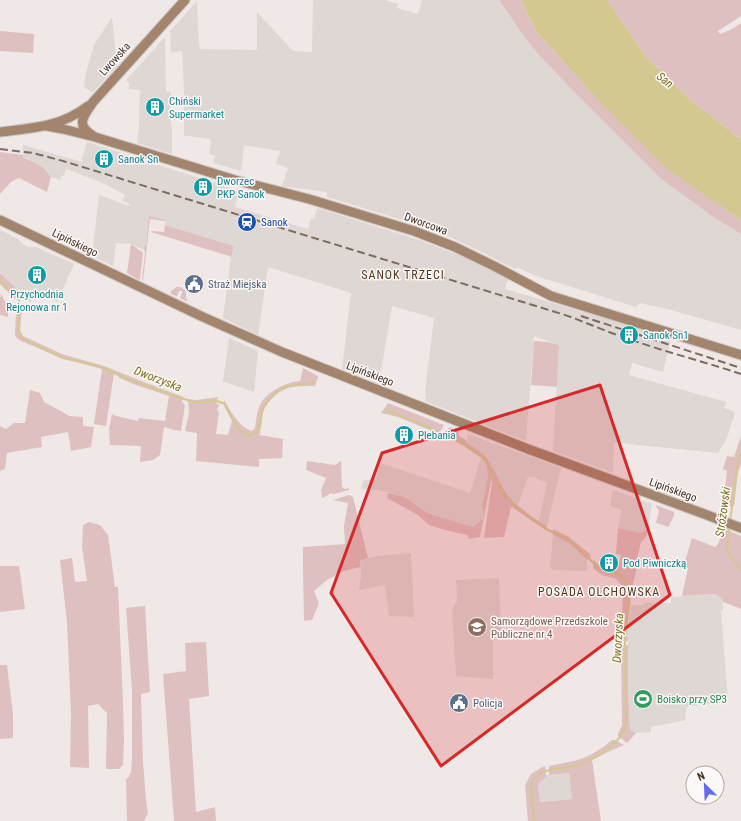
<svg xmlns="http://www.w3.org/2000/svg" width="741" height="821" viewBox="0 0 741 821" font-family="'Roboto Condensed',sans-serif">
	<rect width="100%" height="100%" fill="#efe8e6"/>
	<!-- built -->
	<g fill="#ded7d4">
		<polygon points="313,0 385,0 398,4 397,8 418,14 422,0 499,0 525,38 539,55 575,93 660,178 713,217 741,234 741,330 671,310 640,303 636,307 536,276 517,267 515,269 484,253 450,237 406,221 327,197 327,192 282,186 288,168 276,164 280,151 244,145 241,171 213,163 215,156 209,154 211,144 210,139 189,136 184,136 184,92 182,51 171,52 170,31 197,1 199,46 201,49 257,50 257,12 293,51 312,52"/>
		<polygon points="112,17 117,66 93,92 85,88 84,83 87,69 94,45"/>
		<polygon points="165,37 166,91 171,92 170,109 170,117 172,129 172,154 137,143 139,127 140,90 129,89 129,83 126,80"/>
		<polygon points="87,142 243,192 242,194 238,193 235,207 308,229 311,218 314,219 317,208 416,239 459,255 508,278 505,289 631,326 671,339 663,372 632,363 629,375 726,402 724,408 735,412 727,438 718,453 638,445 616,442 614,444 613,473 578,460 553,451 559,345 534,336 526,441 425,401 426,393 425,392 434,318 392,306 379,383 342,369 351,293 268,267 258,335 223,318 231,257 234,246 165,225 165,220 149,216 146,245 147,251 131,244 116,243 113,266 92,256 99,195 129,206 130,204 122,201 125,195 101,182 66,169 64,176 62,175 60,180 51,177 47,171 23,158 23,145 82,162 83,160 81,160 83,155"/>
		<polygon points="0,230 18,239 24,245 29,247 36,247 74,264 57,302 39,292 30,302 0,273"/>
		<polygon points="229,338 258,351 254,392 231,384 223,382"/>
		<polygon points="468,434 561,468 547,526 539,521 547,483 534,477 528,477 518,505 508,495 485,456 466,442"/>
		<polygon points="481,458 486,464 488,476 482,506 484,512 483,519 473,527 440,517 425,512 405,497 379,490 361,489 363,480 376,479 380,463 470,493"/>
		<polygon points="613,490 652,504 648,529 640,533 618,528 622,510 610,506"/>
		<polygon points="553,535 571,545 587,560 587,569 584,571 553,570 550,568"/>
		<polygon points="411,553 414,617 389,616 385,585 359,590 361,577 360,560 377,556"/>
		<polygon points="499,578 501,630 493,632 493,679 456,676 452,610 457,601 456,580"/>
		<polygon points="716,594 723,600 723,610 721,611 728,701 687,707 685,715 686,720 651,727 651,732 636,733 630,730 628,682 628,626 631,605 644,605 644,603 671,603 671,597"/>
		<polygon points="569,773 572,799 539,802 538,784 547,775"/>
	</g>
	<!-- green -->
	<g fill="#dfc0c1">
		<polygon points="499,0 521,0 536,31 594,96 720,206 741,220 741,234 713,217 660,178 575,93 539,55 525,38"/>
		<polygon points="607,0 741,0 741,16 718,31 720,34 730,30 741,23 741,140 688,98 646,57"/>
		<polygon points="0,31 34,34 33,53 0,51"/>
		<path d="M0 152 23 155V158C35 163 44 165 51 177L47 192 19 178 11 182 0 194Z"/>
		<polygon points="149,216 165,220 165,221 150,219 143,281 142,279 145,253 144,247 146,246"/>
		<polygon points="165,225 234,246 231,257 229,256 151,232 151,231 164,232"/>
		<polygon points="131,244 143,253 140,279 139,280 127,273"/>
		<polygon points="0,273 25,297 21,300 15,299 0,284"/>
		<path d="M176 287H180L185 290C187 294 185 298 188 302L180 298 182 293V291H179L177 296H176L171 294V291L175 288Z"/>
		<polygon points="1,294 8,307 8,317 0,315 0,299"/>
		<polygon points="16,308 22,308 20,330 21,333 23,336 62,354 104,366 139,380 183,397 182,402 185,405 181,431 174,430 164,427 160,455 153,460 140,462 141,446 110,445 109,429 112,414 116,416 138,421 139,418 165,421 169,396 133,384 120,378 117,375 114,373 106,426 94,424 102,369 61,358 19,340 15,336"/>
		<polygon points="534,341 548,342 559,345 557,387 531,385"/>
		<path d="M303 368 318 376 315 386C308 386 300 386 292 387 281 389 268 399 264 410 262 414 262 419 262 423 261 427 260 431 260 435L283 439 282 458 259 459V467L196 461 197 433 185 431 189 413 188 399 197 400 218 397 216 403 219 405 217 410 219 412 216 434 228 435 232 420 224 406V400C231 412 239 427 252 431L255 428C256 420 257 410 261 403 267 392 288 381 300 381Z"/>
		<polygon points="30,390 40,393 44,402 61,411 69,416 83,417 83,426 94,427 91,447 71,451 68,432 41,437 42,447 7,453 5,469 0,471 0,426 6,429 14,423 25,423"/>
		<polygon points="388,403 444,425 439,434 398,417 381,413"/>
		<path d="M449 427 458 431 459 436 466 440V442C472 446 478 449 484 455 494 465 499 483 508 495 518 507 533 518 547 526L546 530 538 525 512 507H511L504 537 484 538 492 482 491 481 480 537 469 539 468 536 467 535 445 530 429 525 418 515 387 498 388 493 405 497 425 512 440 517 473 527 483 519 484 512 482 506 488 476 486 464 481 458 461 444 445 437Z"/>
		<polygon points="741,436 741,464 738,472 734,506 730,506 723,504 727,471 723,469 727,456 734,457"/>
		<polygon points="307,461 335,465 341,461 342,487 345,489 349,488 349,490 334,494 331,493 328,495 322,498 321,490 326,478 306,470"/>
		<polygon points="349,495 353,497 368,558 360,560 360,567 344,571 327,580 314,591 319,603 312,620 304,621 303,569 303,547 345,544 344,526 348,503 333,500"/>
		<path d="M656 505 674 512C675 518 670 521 669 527L656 523 659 511 656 506Z"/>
		<polygon points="89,522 100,525 108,535 115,587 118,587 123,702 124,739 123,765 119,769 106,769 107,713 98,704 88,706 89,768 70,767 71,713 67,622 60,560 72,558 75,582 87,581 82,547 83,525"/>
		<path d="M618 528 640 533 648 529 646 537 641 542 637 559 638 561 633 585H629C633 598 629 611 628 624 627 630 628 636 628 641L621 642 623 587 616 579 602 575 593 568 594 560C601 567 607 572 617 570L621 555 616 554Z"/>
		<polygon points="553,529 569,537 591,555 590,558 587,560 571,545 553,535"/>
		<polygon points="719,529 725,529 741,536 741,609 723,602 723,600 716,594 682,596 688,568 683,568 692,538 715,547 718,544 723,531"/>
		<polygon points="0,566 19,566 25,609 0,612"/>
		<polygon points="145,606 150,692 141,694 143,762 146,800 148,813 144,821 127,821 126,779 129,777 131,772 132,759 132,691 126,608"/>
		<polygon points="206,642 209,696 189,699 196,812 215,807 216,821 174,821 163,674 186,671 185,643"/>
		<polygon points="621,645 628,645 628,682 630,730 636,733 627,743 618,736 618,734 622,725"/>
		<polygon points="0,665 7,665 13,714 13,738 0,739"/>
		<path d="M612 740H615L624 745 608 752 592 760 601 821H528L525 785 531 774 539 769 545 766 546 777 538 784 540 802 572 799 569 773 549 775V766C557 764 565 763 574 761 587 758 602 749 612 740Z"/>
	</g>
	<!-- water -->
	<polygon fill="#d2c890" points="521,0 607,0 646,57 688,98 741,140 741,220 720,206 665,167 594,96 536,31"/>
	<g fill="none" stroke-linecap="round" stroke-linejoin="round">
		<!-- stream -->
		<g stroke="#d2c890" stroke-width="2">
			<path d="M0 281 16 296 19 301V332L22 337 28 341 63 358 91 364 106 369 127 379 193 402 217 401 225 404C229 414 243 446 258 431L263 407 276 392 284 387 295 385 314 383"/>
			<path d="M387 410 428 427 464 444 485 459 502 493 519 510 546 529 567 539 581 551 600 569 609 572 616 573 621 575 625 580 628 585 629 595 625 637V658L626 723C625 726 625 729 623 732 615 747 594 760 577 765 562 771 539 765 532 784 529 793 534 811 534 821"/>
			<polyline points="730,522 738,461 741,453"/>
			<polyline points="729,526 727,551 741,570"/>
		</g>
		<!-- primary casing -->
		<g stroke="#cac5c2" stroke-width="11">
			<g id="primary">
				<polyline points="47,126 63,129 95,137 235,180 309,199 414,231 455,247 494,266 551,296 741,355"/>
				<path d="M0 132C32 128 61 127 88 106"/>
				<path d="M92 135C75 124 84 116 93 102L185 0"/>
				<polyline points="0,220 203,317 282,352 528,449 707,515 741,528"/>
			</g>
		</g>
		<!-- primary -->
		<use href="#primary" stroke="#a3846c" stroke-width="9"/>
		<!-- rail -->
		<g stroke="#7c6c60" stroke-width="2" stroke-dasharray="8 4" stroke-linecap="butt">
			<path d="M0 149 33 153 63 161 562 314C583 321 602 330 623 337 662 351 702 361 741 374"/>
			<polyline points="581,316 741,368"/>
		</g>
	</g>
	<!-- marked area -->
	<path fill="#d62828" fill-opacity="0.2" stroke="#d62828" stroke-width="3" stroke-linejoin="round" d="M600 385 670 595 441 766 331 593 382 453Z"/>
	<!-- icons -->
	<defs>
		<g id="building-disc" transform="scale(1)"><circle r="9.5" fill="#0f9aa8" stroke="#fbf8f7"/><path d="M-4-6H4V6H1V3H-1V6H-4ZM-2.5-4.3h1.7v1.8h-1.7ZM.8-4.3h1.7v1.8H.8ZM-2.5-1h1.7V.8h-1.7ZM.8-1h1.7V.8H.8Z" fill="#fff"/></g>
		<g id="station-disc" transform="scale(1)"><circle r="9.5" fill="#1a4fb4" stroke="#fbf8f7"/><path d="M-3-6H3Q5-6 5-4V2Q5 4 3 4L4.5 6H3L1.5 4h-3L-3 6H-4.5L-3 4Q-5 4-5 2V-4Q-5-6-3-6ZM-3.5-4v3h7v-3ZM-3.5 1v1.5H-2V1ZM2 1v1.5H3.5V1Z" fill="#fff"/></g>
		<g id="civic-disc" transform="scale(1)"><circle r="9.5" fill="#5c6f8a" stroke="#fbf8f7"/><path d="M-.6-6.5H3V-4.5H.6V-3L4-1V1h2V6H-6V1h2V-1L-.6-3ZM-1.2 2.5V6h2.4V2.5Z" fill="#fff"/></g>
		<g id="school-disc" transform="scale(1)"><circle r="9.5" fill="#8d6e63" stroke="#fbf8f7"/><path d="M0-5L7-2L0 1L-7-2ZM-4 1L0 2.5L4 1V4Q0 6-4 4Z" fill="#fff"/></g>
		<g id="stadium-disc" transform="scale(1)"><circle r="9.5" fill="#2e9e5b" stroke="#fbf8f7"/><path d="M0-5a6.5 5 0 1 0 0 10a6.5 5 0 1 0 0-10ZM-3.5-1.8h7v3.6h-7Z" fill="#fff"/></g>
	</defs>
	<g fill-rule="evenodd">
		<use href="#building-disc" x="155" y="107"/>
		<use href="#building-disc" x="104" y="159"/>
		<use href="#building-disc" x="203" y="187"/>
		<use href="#station-disc" x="247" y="222"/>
		<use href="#building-disc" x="37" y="275"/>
		<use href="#civic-disc" x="194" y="284"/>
		<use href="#building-disc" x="629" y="335"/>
		<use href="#building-disc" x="404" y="435"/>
		<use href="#building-disc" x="609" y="563"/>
		<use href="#school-disc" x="477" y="627"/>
		<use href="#stadium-disc" x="643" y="699"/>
		<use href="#civic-disc" x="459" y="703"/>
	</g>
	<g text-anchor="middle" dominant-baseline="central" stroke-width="3" stroke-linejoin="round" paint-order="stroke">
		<!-- street labels -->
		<g font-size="11" fill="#413125" stroke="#fbf8f7">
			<text transform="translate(115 59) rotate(-48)">Lwowska</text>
			<text transform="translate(426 224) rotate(20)">Dworcowa</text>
			<text transform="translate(75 243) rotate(26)">Lipińskiego</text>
			<text transform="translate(370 374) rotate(21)">Lipińskiego</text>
			<text transform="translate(673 490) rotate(20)">Lipińskiego</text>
		</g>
		<!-- culture labels -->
		<g font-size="11" fill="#0d838f" stroke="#fbf8f7" text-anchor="start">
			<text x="169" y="101">Chiński<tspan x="169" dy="13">Supermarket</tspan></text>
			<text x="118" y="159">Sanok Sn</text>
			<text x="217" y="181">Dworzec<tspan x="217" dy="13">PKP Sanok</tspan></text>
			<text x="37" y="294" text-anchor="middle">Przychodnia<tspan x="37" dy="13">Rejonowa nr 1</tspan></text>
			<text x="643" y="335">Sanok Sn1</text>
			<text x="418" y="435">Plebania</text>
			<text x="623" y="563">Pod Piwniczką</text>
		</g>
		<!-- transit labels -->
		<g font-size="11" fill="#164399" stroke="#fbf8f7" text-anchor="start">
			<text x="261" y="222">Sanok</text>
		</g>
		<!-- service labels -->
		<g font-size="11" fill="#4e5e75" stroke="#fbf8f7" text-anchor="start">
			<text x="208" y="284">Straż Miejska</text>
			<text x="473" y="703">Policja</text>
		</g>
		<!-- education labels -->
		<g font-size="11" fill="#785e54" stroke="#fbf8f7" text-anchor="start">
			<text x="491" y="621">Samorządowe Przedszkole<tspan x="491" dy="13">Publiczne nr 4</tspan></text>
		</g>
		<!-- leisure labels -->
		<g font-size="11" fill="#27864d" stroke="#fbf8f7" text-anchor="start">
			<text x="657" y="699">Boisko przy SP3</text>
		</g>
		<!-- water labels -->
		<g font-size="12" font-style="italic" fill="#7d701f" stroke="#fbf8f7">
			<text transform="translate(665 80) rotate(39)">San</text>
			<text transform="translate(158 379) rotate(21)">Dworzyska</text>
			<text transform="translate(723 512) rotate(-82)">Stróżowski</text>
			<text transform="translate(618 638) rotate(-87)">Dworzyska</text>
		</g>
		<!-- neighbourhood labels -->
		<g font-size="12" letter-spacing="1" fill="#533821" stroke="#fbf8f7">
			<text x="403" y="275">SANOK TRZECI</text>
			<text x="599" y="592">POSADA OLCHOWSKA</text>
		</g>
	</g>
	<!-- north arrow -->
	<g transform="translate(705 785) rotate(336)"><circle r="19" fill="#fbf8f7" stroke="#b1a8a3"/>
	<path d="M0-3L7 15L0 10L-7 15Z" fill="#636bef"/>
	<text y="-6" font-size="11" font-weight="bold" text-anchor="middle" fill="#413125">N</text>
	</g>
</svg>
